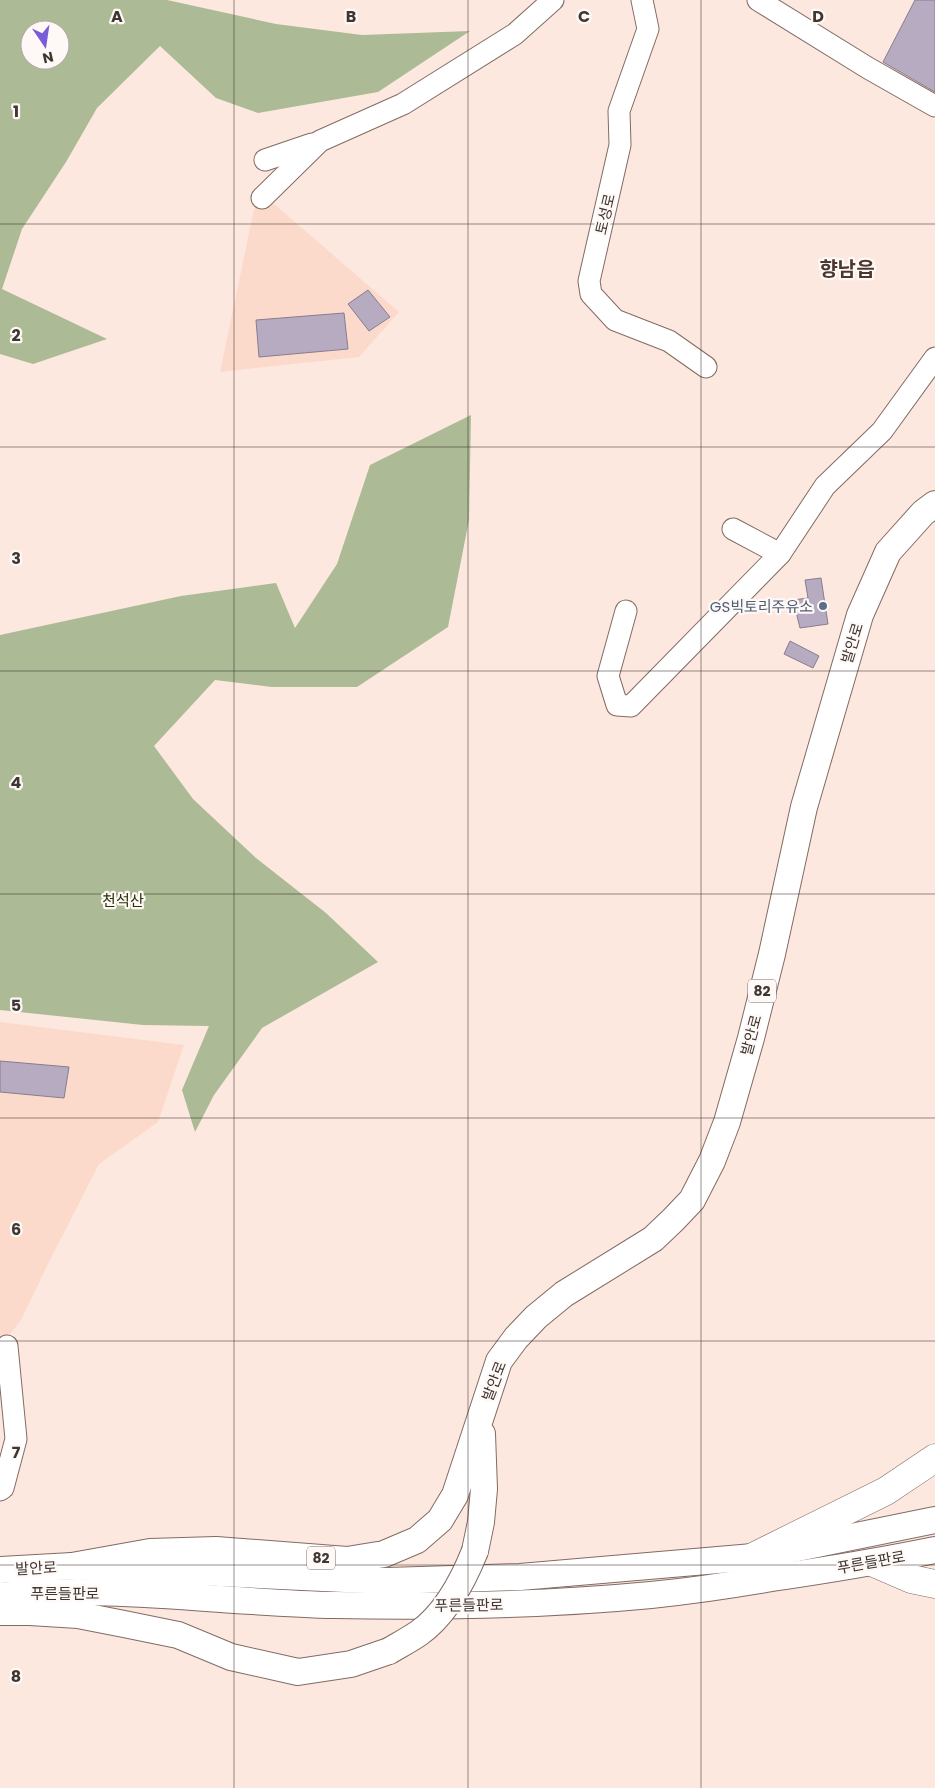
<svg xmlns="http://www.w3.org/2000/svg" width="935" height="1788" viewBox="0 0 935 1788" font-family="Poppins,'Noto Sans KR',sans-serif">
	<rect width="100%" height="100%" fill="#fde8df"/>
	<!-- built -->
	<g fill="#fcdacb">
		<polygon points="273,203 399,312 359,357 220,372 254,209"/>
		<polygon points="0,1022 184,1045 158,1122 99,1164 49,1262 21,1320 0,1347"/>
	</g>
	<!-- forest -->
	<g fill="#acba95" fill-rule="evenodd">
		<path d="M0 0H167L276 24 362 35 470 31 378 92 258 113 216 98 160 46 97 108 66 162 22 229 2 289 107 339 33 364 0 354ZM30 30H60V60H30Z"/>
		<polygon points="471,415 469,520 448,627 357,687 272,687 215,680 154,746 193,799 256,858 326,913 378,962 262,1028 214,1095 195,1132 182,1090 209,1026 143,1025 0,1010 0,635 181,596 276,583 295,628 337,564 370,465"/>
	</g>
	<!-- building -->
	<g fill="#b7abc1" stroke="#877c90">
		<polygon points="915,0 935,0 935,92 883,62"/>
		<polygon points="368,290 390,317 369,331 348,304"/>
		<polygon points="344,313 348,349 259,357 256,320"/>
		<polygon points="821,578 828,624 800,628 793,600 808,598 805,580"/>
		<polygon points="790,641 819,656 813,668 784,654"/>
		<polygon points="0,1061 69,1067 64,1098 0,1092"/>
	</g>
	<g fill="none" stroke-linecap="round" stroke-linejoin="round">
		<!-- minor casing -->
		<g stroke="#826b62" stroke-width="23">
			<g id="minor">
				<polyline points="642,0 648,29 619,111 620,145 589,281 591,294 615,320 669,341 706,367"/>
				<polyline points="758,0 868,68 935,106"/>
				<polyline points="265,160 312,144"/>
				<polyline points="262,198 320,141 403,104 515,34 553,0"/>
				<polyline points="733,529 780,554 825,486 882,431 935,358"/>
				<polyline points="626,611 608,676 617,705 631,706 780,554"/>
				<polyline points="0,1490 3,1488 16,1439 7,1346"/>
			</g>
		</g>
		<!-- major casing -->
		<g stroke="#826b62" stroke-width="28">
			<g id="major">
				<polyline points="475,1551 481,1522 484,1489 482,1434"/>
				<polyline points="72,1566 150,1552 216,1550 347,1560 384,1554 417,1540 440,1520 455,1495 499,1361 516,1338 536,1317 564,1294 653,1239 673,1220 692,1200 712,1161 727,1122 751,1038 772,954 804,807 860,615 888,552 923,513 935,504"/>
				<polyline points="0,1570 72,1566 387,1581 520,1577 753,1557 935,1520"/>
				<path d="M0 1596C109 1584 225 1603 335 1605 440 1607 546 1605 651 1595 691 1591 732 1585 772 1578 827 1570 881 1561 935 1550"/>
				<polyline points="0,1612 30,1612 78,1615 124,1624 178,1635 231,1657 298,1672 351,1664 389,1651"/>
			</g>
		</g>
		<!-- highway casing -->
		<g stroke="#826b62" stroke-width="29">
			<g id="highway">
				<polyline points="753,1557 886,1491 935,1458"/>
				<polyline points="874,1563 911,1579 935,1584"/>
			</g>
		</g>
		<!-- minor -->
		<use href="#minor" stroke="#fff" stroke-width="21"/>
		<!-- major -->
		<use href="#major" stroke="#fff" stroke-width="26"/>
		<!-- highway -->
		<use href="#highway" stroke="#fff" stroke-width="28"/>
		<!-- major-bridge casing -->
		<g stroke="#826b62" stroke-width="28" stroke-linecap="butt">
			<path id="major-bridge" d="M389 1651C399 1645 409 1640 419 1633 446 1614 463 1581 475 1551"/>
		</g>
		<!-- major-bridge -->
		<use href="#major-bridge" stroke="#fff" stroke-width="26"/>
	</g>
	<!-- grid -->
	<path fill="none" stroke="#3f3531" stroke-width="1" stroke-opacity="0.55" d="M234 0V1788M468 0V1788M701 0V1788M0 224H935M0 447H935M0 671H935M0 894H935M0 1118H935M0 1341H935M0 1565H935"/>
	<!-- markers -->
	<circle fill="#5c6f8a" stroke="#fef9f6" stroke-width="2" cx="823" cy="606" r="5"/>
	<g text-anchor="middle" dominant-baseline="central" stroke-width="4.5" stroke-linejoin="round" paint-order="stroke">
		<!-- shield labels -->
		<g fill="#fef9f6" stroke="#78706c" stroke-width="1">
			<rect x="748" y="979.5" width="28" height="23" rx="4"/>
			<rect x="307" y="1546.5" width="28" height="23" rx="4"/>
		</g>
		<g font-size="14" font-weight="bold" fill="#3f3531">
			<text x="762" y="991">82</text>
			<text x="321" y="1558">82</text>
		</g>
		<!-- street labels -->
		<g font-size="15" fill="#3f3531" stroke="#fef9f6">
			<text transform="translate(605 214) rotate(-77)">토성로</text>
			<text transform="translate(852 643) rotate(-73)">발안로</text>
			<text transform="translate(751 1035) rotate(-75)">발안로</text>
			<text transform="translate(494 1381) rotate(-69)">발안로</text>
			<text transform="translate(871 1562) rotate(-10)">푸른들판로</text>
			<text transform="translate(36 1568) rotate(-3)">발안로</text>
			<text x="65" y="1593">푸른들판로</text>
			<text transform="translate(469 1605) rotate(-1)">푸른들판로</text>
		</g>
		<!-- service labels -->
		<g font-size="15" fill="#4e5e75" stroke="#fef9f6" text-anchor="end">
			<text x="813" y="606">GS빅토리주유소</text>
		</g>
		<!-- park labels -->
		<g font-size="15" fill="#253004" stroke="#fef9f6">
			<text x="123" y="900">천석산</text>
		</g>
		<!-- district labels -->
		<g font-size="20" font-weight="bold" fill="#4b372e" stroke="#fef9f6">
			<text x="847" y="269">향남읍</text>
		</g>
	</g>
	<g font-size="16" text-anchor="middle" font-weight="bold" fill="#3f3531" stroke="#fef9f6" stroke-width="4.5" stroke-linejoin="round" paint-order="stroke">
		<text x="117" y="22">A</text>
		<text x="351" y="22">B</text>
		<text x="584" y="22">C</text>
		<text x="818" y="22">D</text>
		<text x="16" y="117">1</text>
		<text x="16" y="341">2</text>
		<text x="16" y="564">3</text>
		<text x="16" y="788">4</text>
		<text x="16" y="1011">5</text>
		<text x="16" y="1235">6</text>
		<text x="16" y="1458">7</text>
		<text x="16" y="1682">8</text>
	</g>
	<!-- north arrow -->
	<g transform="translate(45 45) rotate(167)"><circle r="24" fill="#fef9f6" stroke="#b2aba7"/>
	<path d="M0-4L9 19L0 12L-9 19Z" fill="#795cd7"/>
	<text y="-8" font-size="14" font-weight="bold" text-anchor="middle" fill="#3f3531">N</text>
	</g>
</svg>
